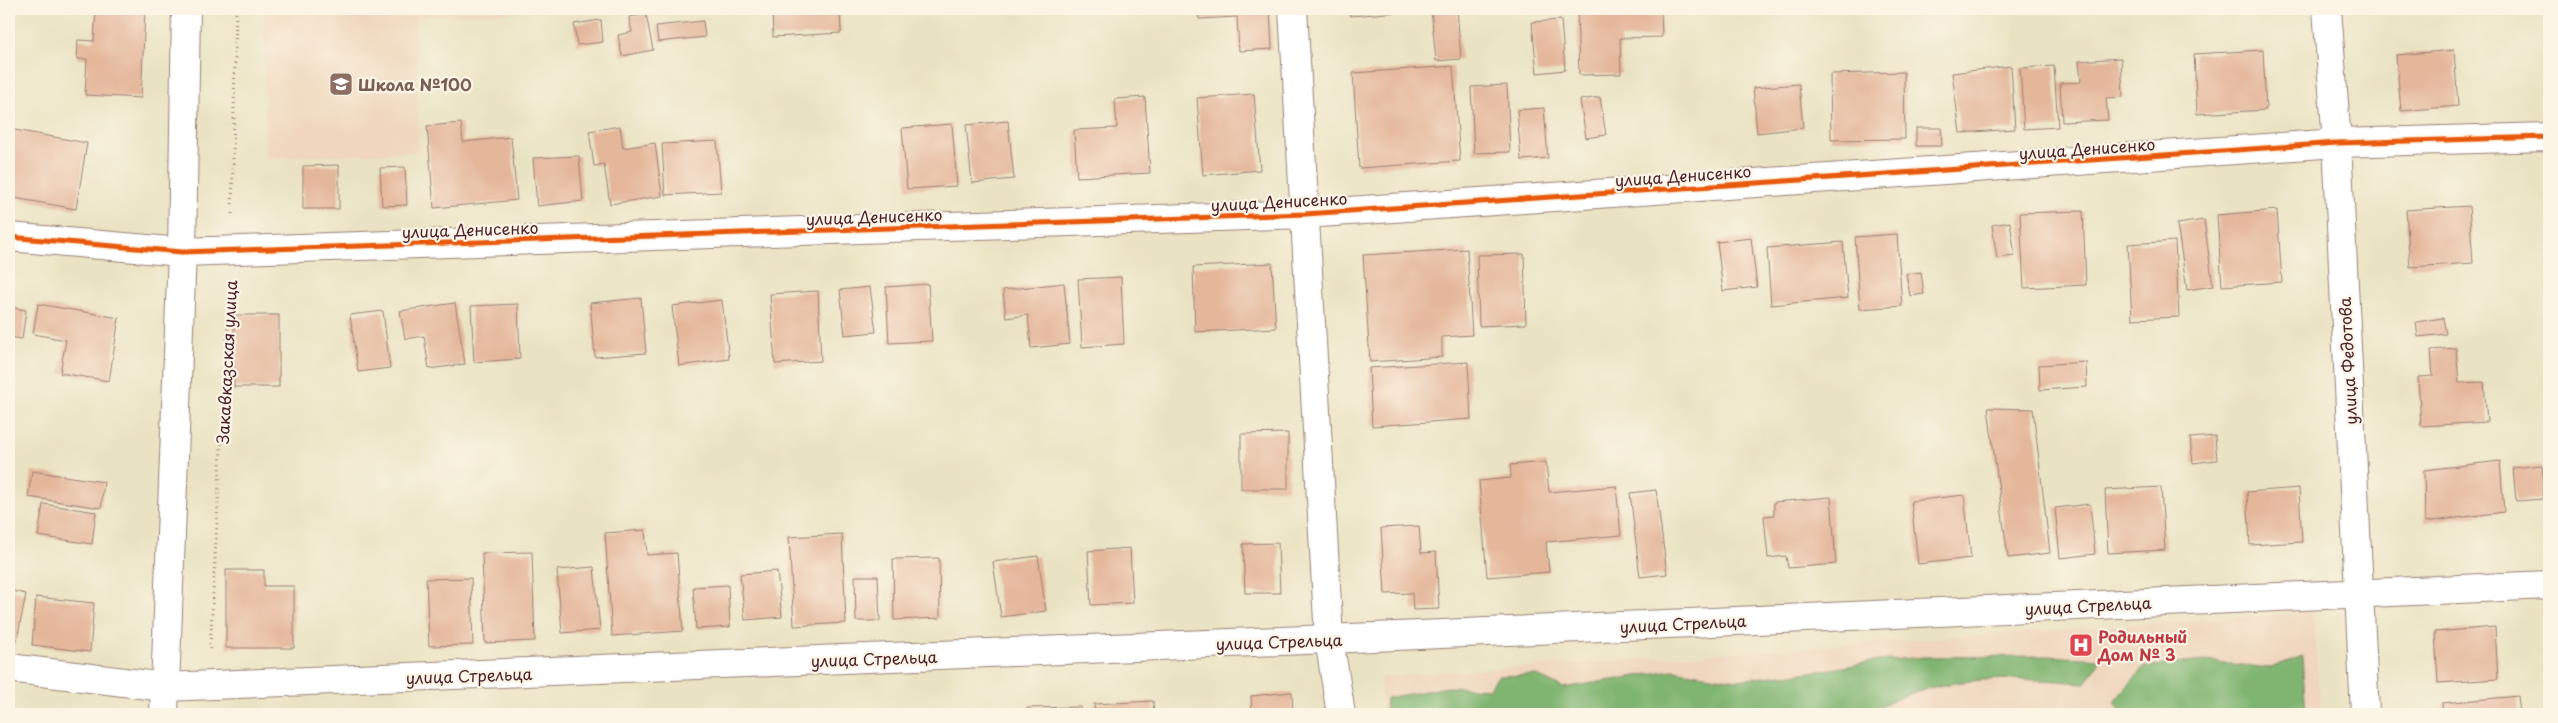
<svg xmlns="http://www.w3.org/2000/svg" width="2558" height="723" viewBox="0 0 2558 723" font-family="'Playpen Sans',sans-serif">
	<rect width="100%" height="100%" fill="#fcf5e5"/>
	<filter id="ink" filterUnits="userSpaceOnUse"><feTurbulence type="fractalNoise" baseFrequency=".02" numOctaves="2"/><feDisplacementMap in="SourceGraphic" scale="10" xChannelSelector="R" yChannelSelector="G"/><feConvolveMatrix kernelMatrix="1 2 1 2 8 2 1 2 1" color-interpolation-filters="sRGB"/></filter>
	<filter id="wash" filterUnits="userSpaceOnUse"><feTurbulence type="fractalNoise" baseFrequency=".0096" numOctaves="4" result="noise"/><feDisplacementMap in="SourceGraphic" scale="20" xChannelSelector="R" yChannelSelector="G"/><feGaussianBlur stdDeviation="1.12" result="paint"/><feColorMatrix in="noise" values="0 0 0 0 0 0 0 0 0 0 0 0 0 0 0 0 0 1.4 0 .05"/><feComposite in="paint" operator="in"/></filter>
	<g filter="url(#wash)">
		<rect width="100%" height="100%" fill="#eae3c3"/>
		<!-- built -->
		<g fill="#efd6bc">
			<polygon points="264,9 586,9 416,17 418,152 265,158"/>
			<polygon points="2313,612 2321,714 1382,714 1380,677"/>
		</g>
		<!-- forest -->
		<g fill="#80b571" stroke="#656a4e">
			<path d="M2047 656 2101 659 2086 683C2005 677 1937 673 1865 714H1385L1386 698 1448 687 1489 689 1498 676 1535 675 1563 688 1673 670 1736 680 1820 671 1878 661 1924 657Z"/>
			<polygon points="2302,656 2306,714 2122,714 2114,702 2144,667 2205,661 2270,668"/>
		</g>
		<g id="blocks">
			<!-- building -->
			<g fill="#e4b69a">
				<polygon points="96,9 145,11 141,98 85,95 87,59 77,59 78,40 94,41"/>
				<polygon points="840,9 841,33 773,37 772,10"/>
				<polygon points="1198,9 1270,9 1272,49 1239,51 1237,17 1199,19"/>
				<polygon points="1350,9 1423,9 1423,10 1350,16"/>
				<polygon points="1431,9 1457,9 1461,59 1436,61"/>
				<polygon points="1577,9 1661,9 1662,37 1620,38 1621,74 1579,75"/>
				<polygon points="646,14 653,50 622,56 618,35 632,32 629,17"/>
				<polygon points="601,20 603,42 577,45 574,24"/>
				<polygon points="1561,20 1565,70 1537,73 1532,22"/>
				<polygon points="703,21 705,37 658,42 656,26"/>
				<polygon points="2263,50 2266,110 2197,114 2194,54"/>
				<polygon points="2454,50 2458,106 2401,111 2396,55"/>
				<polygon points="2121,58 2123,97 2106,98 2108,120 2062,122 2060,83 2081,82 2079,61"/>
				<polygon points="1453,66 1460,161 1359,168 1353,73"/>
				<polygon points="2011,66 2015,129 1960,133 1952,73"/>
				<polygon points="2054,66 2058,127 2024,129 2020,68"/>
				<polygon points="1904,72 1905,139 1831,140 1830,74"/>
				<polygon points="1799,84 1803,128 1757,133 1753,88"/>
				<polygon points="1507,85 1510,152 1474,153 1471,87"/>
				<polygon points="1254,94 1260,170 1203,175 1197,98"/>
				<polygon points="1145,97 1150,173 1077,177 1074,130 1117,128 1115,99"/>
				<polygon points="1600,97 1606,135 1586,138 1580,100"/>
				<polygon points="1544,108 1548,158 1521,160 1517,110"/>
				<polygon points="1008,121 1014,179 972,183 966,125"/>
				<polygon points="461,123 463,142 511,137 517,200 434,208 427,126"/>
				<polygon points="952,124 957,186 907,189 902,128"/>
				<polygon points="620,126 623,148 655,143 662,196 610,204 604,164 594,166 589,131"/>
				<polygon points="1916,128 1941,128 1942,146 1916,146"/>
				<polygon points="9,129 87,143 76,209 9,197"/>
				<polygon points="717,141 721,192 665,195 662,144"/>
				<polygon points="579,156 583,201 537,206 533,158"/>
				<polygon points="339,165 339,209 303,209 303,166"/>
				<polygon points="405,167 407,205 382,206 380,168"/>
				<polygon points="2469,206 2473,263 2410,267 2406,210"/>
				<polygon points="2277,210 2282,282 2222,286 2217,215"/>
				<polygon points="2083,211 2086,285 2024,288 2020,213"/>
				<polygon points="2204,220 2213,286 2187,290 2177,224"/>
				<polygon points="2010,222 2015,256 1997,258 1992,225"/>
				<polygon points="1897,234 1902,306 1860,309 1855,237"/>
				<polygon points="1751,238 1757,287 1723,291 1717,242"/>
				<polygon points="2175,241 2179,317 2132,319 2128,244"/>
				<polygon points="1843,242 1848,298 1771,305 1767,248"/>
				<polygon points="1467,249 1472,335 1442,337 1442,357 1370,362 1363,255"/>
				<polygon points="1524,254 1526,324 1479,326 1477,255"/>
				<polygon points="1272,263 1276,328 1195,332 1193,267"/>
				<polygon points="1921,272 1924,294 1910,296 1906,274"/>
				<polygon points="1121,277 1124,344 1082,347 1078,279"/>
				<polygon points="1064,283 1070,344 1031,348 1028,315 1006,318 1003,290"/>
				<polygon points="928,284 932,341 889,343 886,287"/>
				<polygon points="870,287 876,332 845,335 840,290"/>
				<polygon points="818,291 821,361 775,364 770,294"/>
				<polygon points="641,298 646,353 595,357 590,303"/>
				<polygon points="722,300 729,359 679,366 672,306"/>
				<polygon points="455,303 465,364 429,369 424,336 405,339 400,311"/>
				<polygon points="38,304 119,318 109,381 60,373 66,340 33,334"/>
				<polygon points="518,304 520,359 474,362 471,306"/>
				<polygon points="9,307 26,310 22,339 9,337"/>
				<polygon points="383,311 390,368 358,372 350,315"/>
				<rect x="234" y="315" width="45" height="72"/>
				<polygon points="2443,318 2446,334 2418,337 2416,322"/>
				<polygon points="2456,348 2459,383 2484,382 2487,422 2421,426 2418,377 2433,376 2431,350"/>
				<polygon points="1468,362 1471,419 1372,426 1369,368"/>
				<polygon points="2086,362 2087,387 2040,390 2039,365"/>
				<polygon points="1988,408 2033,409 2050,553 2008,558"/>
				<polygon points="1288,433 1288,489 1241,489 1241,434"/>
				<polygon points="2215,436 2217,460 2193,463 2190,438"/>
				<polygon points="2500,461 2504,512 2425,522 2424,470"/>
				<polygon points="1546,462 1549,492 1616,486 1621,535 1546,542 1549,572 1487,577 1479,481 1511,478 1510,465"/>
				<polygon points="2542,465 2544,499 2516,501 2513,468"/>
				<polygon points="32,471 104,482 101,508 28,497"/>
				<polygon points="2161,487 2165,550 2108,553 2105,490"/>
				<polygon points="2299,488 2302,542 2250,545 2247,492"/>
				<polygon points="1656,490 1667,574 1640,577 1630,493"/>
				<polygon points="1964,495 1971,558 1918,564 1911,501"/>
				<polygon points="1831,497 1836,564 1788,568 1786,556 1768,558 1764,516 1774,515 1774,502"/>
				<polygon points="43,504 96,512 92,544 38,536"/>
				<polygon points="2090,504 2095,554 2060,558 2055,508"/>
				<polygon points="1419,526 1421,553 1436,552 1439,609 1413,610 1412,593 1385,594 1381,528"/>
				<polygon points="645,530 647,555 677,553 683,631 612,636 605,533"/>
				<polygon points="842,534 846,623 794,626 789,537"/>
				<polygon points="1278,543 1280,593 1245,593 1243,544"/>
				<polygon points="1130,548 1133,603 1091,605 1088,551"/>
				<polygon points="532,552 535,641 485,643 482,553"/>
				<polygon points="1038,556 1046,611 1001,617 993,562"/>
				<polygon points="939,558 940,618 894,620 893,559"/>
				<polygon points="594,567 600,630 562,633 557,570"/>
				<polygon points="226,570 264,570 264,586 294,586 294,648 226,648"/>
				<polygon points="777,571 782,617 745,620 740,574"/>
				<polygon points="855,576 878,576 880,621 856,621"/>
				<polygon points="471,578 473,645 429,646 426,579"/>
				<polygon points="728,585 730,627 696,629 693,587"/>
				<polygon points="9,590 26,594 17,640 9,639"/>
				<polygon points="36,597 94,603 90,652 32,645"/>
				<polygon points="2495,627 2498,679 2438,683 2435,632"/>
				<polygon points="1292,692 1293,714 1252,714 1251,696"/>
				<polygon points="2518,696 2520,714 2443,714 2442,703"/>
				<polygon points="1153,701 1154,714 1095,714 1094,704"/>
				<polygon points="1080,707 1080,714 1027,714 1027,708"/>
			</g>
		</g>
	</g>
	<g filter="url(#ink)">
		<use href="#blocks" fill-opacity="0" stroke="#9a8177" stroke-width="1"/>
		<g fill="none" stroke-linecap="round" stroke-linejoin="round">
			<!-- minor casing -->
			<g stroke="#9a8177" stroke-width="30">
				<g id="minor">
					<polyline points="1293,9 1329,639 1341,714"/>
					<polyline points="2327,9 2337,143 2365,714"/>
					<polyline points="9,237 182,252 1305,214 2337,143 2549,137"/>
					<polyline points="9,668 165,687 1329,639 2549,585"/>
				</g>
			</g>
			<!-- tertiary casing -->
			<g stroke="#9a8177" stroke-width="30">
				<polyline id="tertiary" points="164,714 182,252 186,9"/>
			</g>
			<!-- path -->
			<g stroke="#9a8177" stroke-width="3" stroke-dasharray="1 4" stroke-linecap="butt">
				<polyline points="232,214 236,9"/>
				<polyline points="210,649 230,285"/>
			</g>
			<!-- minor -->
			<use href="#minor" stroke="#fff" stroke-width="28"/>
			<!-- tertiary -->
			<use href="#tertiary" stroke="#fff" stroke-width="28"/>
			<!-- cycleway casing -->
			<g stroke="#fcf5e5" stroke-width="8">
				<polyline id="cycleway" points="9,237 182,252 1305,214 2337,143 2549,137"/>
			</g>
			<!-- cycleway -->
			<use href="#cycleway" stroke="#e8590c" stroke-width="5"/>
		</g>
	</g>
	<!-- icons -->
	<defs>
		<g id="school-square" transform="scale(1.25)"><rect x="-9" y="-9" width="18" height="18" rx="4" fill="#8d6e63" stroke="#fcf5e5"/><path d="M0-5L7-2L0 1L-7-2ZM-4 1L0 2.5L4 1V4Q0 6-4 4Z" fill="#fff"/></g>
		<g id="hospital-square" transform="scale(1.25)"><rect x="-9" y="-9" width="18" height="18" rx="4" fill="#e0444e" stroke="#fcf5e5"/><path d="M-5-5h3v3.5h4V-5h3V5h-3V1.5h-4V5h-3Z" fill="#fff"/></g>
	</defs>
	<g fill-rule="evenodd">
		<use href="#school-square" x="341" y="84"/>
		<use href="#hospital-square" x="2081" y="645"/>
	</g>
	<g text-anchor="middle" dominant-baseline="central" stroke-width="4.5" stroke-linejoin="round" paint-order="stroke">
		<!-- education labels -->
		<g font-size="16" font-weight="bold" fill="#785e54" stroke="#fcf5e5" text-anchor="start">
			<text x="358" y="84">Школа №100</text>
		</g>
		<!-- street labels -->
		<g font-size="16" fill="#4a1f2b" stroke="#fcf5e5">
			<text transform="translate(2087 148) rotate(-4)">улица Денисенко</text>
			<text transform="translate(1683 175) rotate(-4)">улица Денисенко</text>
			<text transform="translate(1279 201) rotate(-3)">улица Денисенко</text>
			<text transform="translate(874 216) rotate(-2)">улица Денисенко</text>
			<text transform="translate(470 229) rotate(-2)">улица Денисенко</text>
			<text transform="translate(2347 361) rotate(-93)">улица Федотова</text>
			<text transform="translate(226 362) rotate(-87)">Закавказская улица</text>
			<text transform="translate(2088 605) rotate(-3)">улица Стрельца</text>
			<text transform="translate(1683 623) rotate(-3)">улица Стрельца</text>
			<text transform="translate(1279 641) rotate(-2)">улица Стрельца</text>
			<text transform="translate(874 658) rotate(-2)">улица Стрельца</text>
			<text transform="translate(469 675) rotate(-2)">улица Стрельца</text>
		</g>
		<!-- health labels -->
		<g font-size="16" font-weight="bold" fill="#be3a42" stroke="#fcf5e5" text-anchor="start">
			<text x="2098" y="636">Родильный<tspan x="2098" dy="18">Дом № 3</tspan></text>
		</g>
	</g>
	<!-- margin -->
	<rect width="2558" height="723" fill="none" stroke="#fcf5e5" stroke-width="30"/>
</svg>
